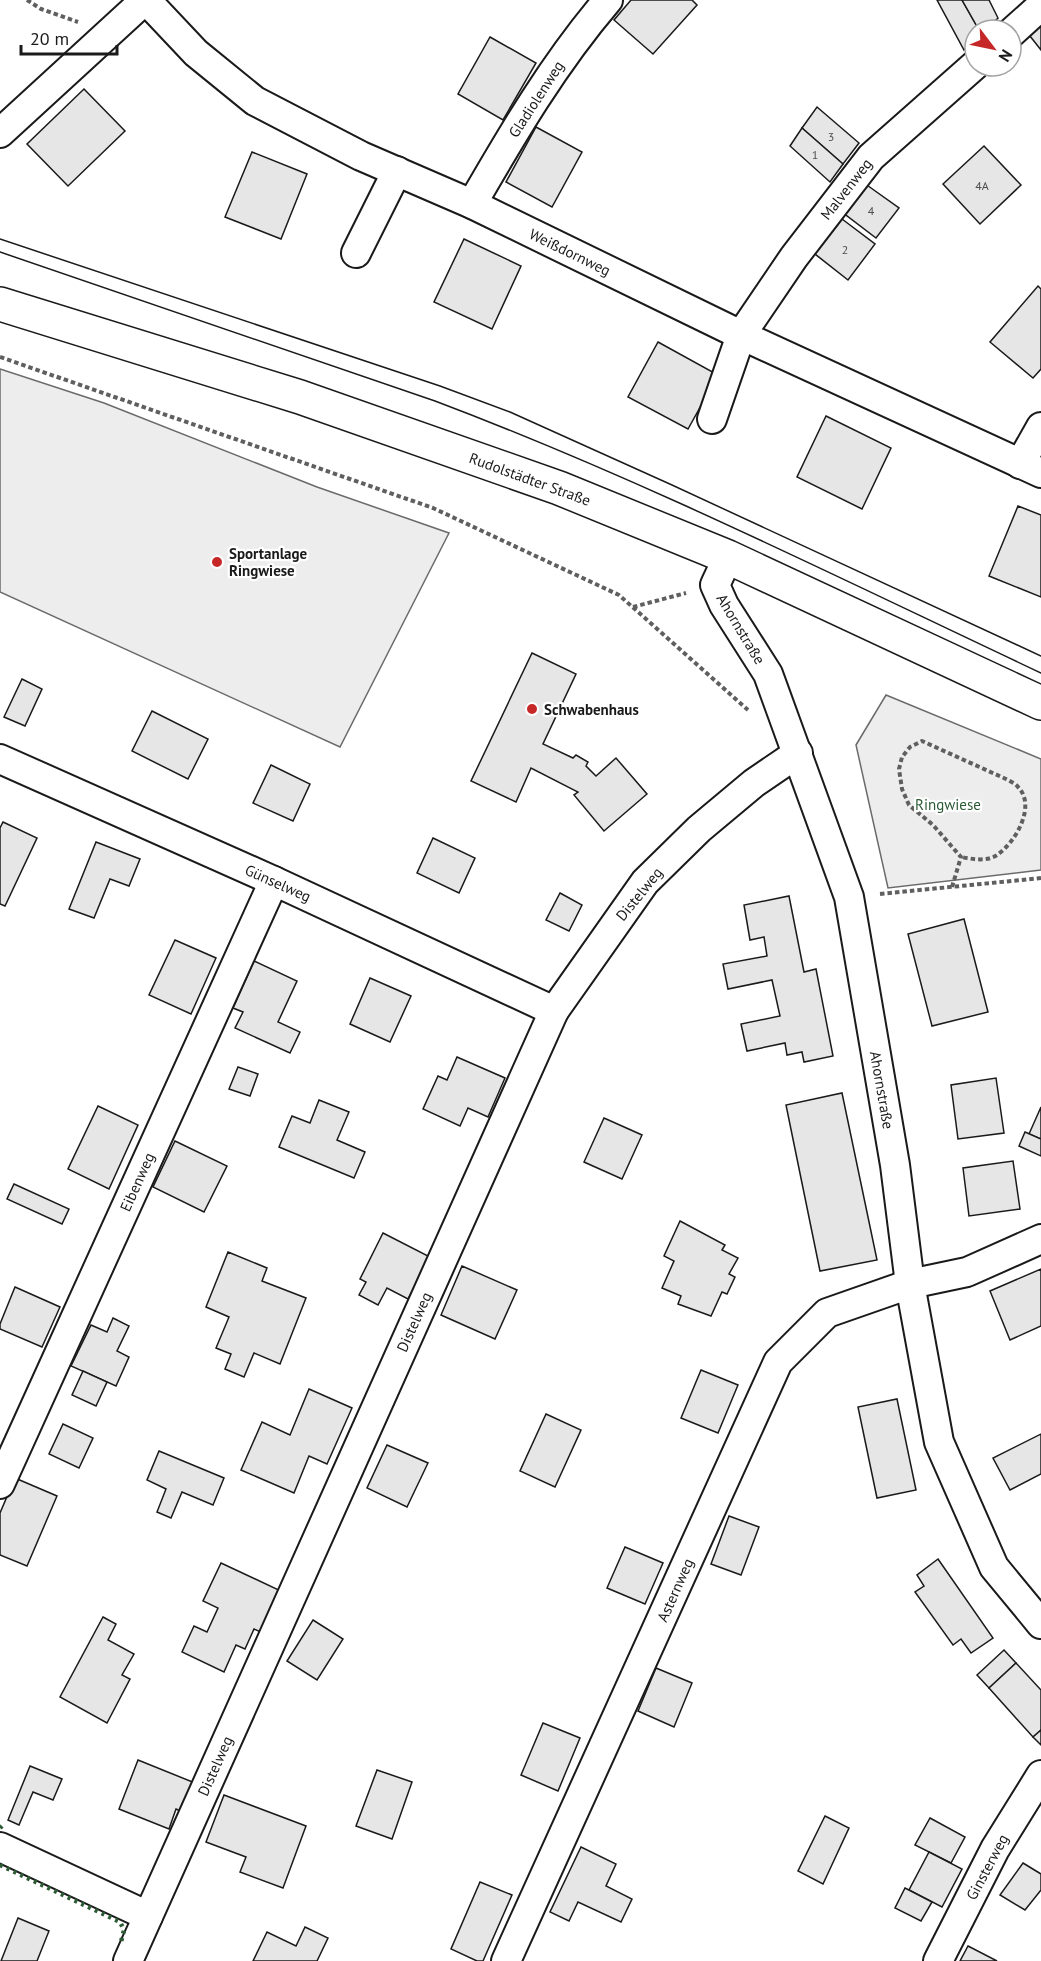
<svg xmlns="http://www.w3.org/2000/svg" width="1041" height="1961" viewBox="0 0 1041 1961" font-family="'PT Sans',sans-serif">
	<rect width="100%" height="100%" fill="#fff"/>
	<!-- green -->
	<g fill="#ededed" stroke="#6a6a6a" stroke-width="1.5">
		<polygon points="0,369 104,403 317,487 449,533 340,747 0,592"/>
		<polygon points="886,695 1041,759 1041,870 888,888 856,745"/>
	</g>
	<!-- building -->
	<g fill="#e6e6e6" stroke="#1a1a1a" stroke-width="1.5">
		<polygon points="631,0 692,0 697,5 653,54 614,20"/>
		<polygon points="937,0 962,0 979,30 975,30 975,40 964,50"/>
		<polygon points="962,0 989,0 998,18 986,30 979,30"/>
		<polygon points="1041,18 1041,50 1026,31"/>
		<polygon points="490,37 536,63 503,120 458,94"/>
		<polygon points="84,89 125,131 68,186 27,144"/>
		<polygon points="817,107 859,143 843,164 802,128"/>
		<polygon points="536,127 582,152 552,207 506,182"/>
		<polygon points="802,128 843,164 830,182 790,146"/>
		<polygon points="984,146 1021,185 980,224 943,184"/>
		<polygon points="252,152 307,174 281,239 225,217"/>
		<polygon points="864,183 899,208 876,238 842,212"/>
		<polygon points="842,219 875,244 848,280 815,254"/>
		<polygon points="464,239 521,266 492,329 434,302"/>
		<polygon points="1038,286 1041,289 1041,369 1033,378 990,342"/>
		<polygon points="658,342 718,375 688,429 628,397"/>
		<polygon points="826,416 891,448 862,509 797,477"/>
		<polygon points="1018,506 1041,515 1041,597 989,576"/>
		<polygon points="532,653 576,674 543,744 573,758 576,755 588,762 586,766 596,776 616,758 647,794 604,831 574,795 578,792 531,768 516,802 471,781"/>
		<polygon points="22,679 42,689 25,726 4,717"/>
		<polygon points="152,711 208,739 188,779 132,751"/>
		<polygon points="271,765 310,784 293,821 253,803"/>
		<polygon points="3,822 37,838 5,906 0,904 0,828"/>
		<polygon points="433,838 475,858 459,893 417,873"/>
		<polygon points="96,842 140,859 129,886 110,879 94,918 69,909"/>
		<polygon points="560,893 582,905 569,931 546,920"/>
		<polygon points="789,896 804,972 816,969 833,1056 804,1062 802,1052 787,1055 785,1043 747,1051 741,1024 780,1016 772,980 728,989 723,964 767,956 764,937 750,940 744,905"/>
		<polygon points="964,919 988,1012 932,1026 908,934"/>
		<polygon points="175,940 216,958 191,1014 149,995"/>
		<polygon points="254,961 297,981 278,1022 300,1032 290,1053 235,1028 243,1012 233,1008"/>
		<polygon points="370,978 411,996 390,1042 350,1024"/>
		<polygon points="457,1057 505,1078 488,1117 468,1108 460,1126 423,1109 438,1076 447,1080"/>
		<polygon points="238,1067 258,1074 250,1096 229,1089"/>
		<polygon points="996,1078 1004,1133 958,1139 951,1085"/>
		<polygon points="842,1093 877,1260 820,1271 786,1105"/>
		<polygon points="319,1100 349,1112 337,1140 365,1152 354,1178 279,1147 292,1116 310,1123"/>
		<polygon points="98,1106 138,1125 109,1189 68,1169"/>
		<polygon points="1041,1107 1041,1139 1029,1134"/>
		<polygon points="604,1118 642,1135 622,1179 584,1162"/>
		<polygon points="1025,1132 1041,1139 1041,1156 1019,1146"/>
		<polygon points="175,1141 227,1166 204,1212 153,1187"/>
		<polygon points="1013,1161 1020,1209 969,1216 963,1168"/>
		<polygon points="14,1184 69,1209 62,1224 7,1199"/>
		<polygon points="680,1221 725,1245 722,1250 738,1258 729,1274 735,1277 727,1294 722,1292 711,1316 678,1304 681,1296 662,1288 674,1261 664,1256"/>
		<polygon points="383,1233 430,1257 408,1299 387,1288 378,1305 359,1295 366,1282 360,1279"/>
		<polygon points="228,1252 267,1268 262,1281 306,1298 280,1364 254,1353 244,1377 225,1369 231,1354 216,1348 229,1317 206,1307"/>
		<polygon points="462,1266 517,1290 495,1339 441,1315"/>
		<polygon points="1041,1269 1041,1326 1010,1340 990,1291"/>
		<polygon points="15,1287 60,1307 42,1347 0,1329 0,1324"/>
		<polygon points="113,1318 129,1326 117,1351 129,1357 116,1386 71,1366 91,1325 107,1332"/>
		<polygon points="701,1370 738,1385 718,1433 681,1418"/>
		<polygon points="83,1371 107,1382 96,1406 72,1395"/>
		<polygon points="309,1389 352,1408 327,1464 309,1456 294,1493 241,1470 262,1422 290,1435"/>
		<polygon points="897,1399 916,1490 877,1498 858,1407"/>
		<polygon points="546,1414 581,1430 555,1487 520,1471"/>
		<polygon points="63,1424 93,1438 79,1468 49,1454"/>
		<polygon points="1041,1434 1041,1474 1010,1490 993,1458"/>
		<polygon points="387,1445 428,1463 407,1507 367,1488"/>
		<polygon points="159,1451 224,1478 213,1505 182,1492 171,1518 157,1512 166,1489 147,1480"/>
		<polygon points="15,1478 57,1496 27,1566 0,1555 0,1513"/>
		<polygon points="729,1516 759,1527 741,1575 711,1564"/>
		<polygon points="625,1547 663,1563 645,1604 607,1588"/>
		<polygon points="938,1559 993,1638 971,1653 961,1639 953,1645 915,1592 924,1586 917,1575"/>
		<polygon points="221,1563 283,1592 263,1633 254,1629 245,1649 236,1645 224,1672 182,1652 194,1626 207,1632 218,1608 203,1601"/>
		<polygon points="103,1617 116,1624 108,1640 134,1654 122,1675 130,1679 107,1723 60,1697"/>
		<polygon points="313,1620 343,1639 317,1680 287,1661"/>
		<polygon points="1004,1650 1016,1663 989,1688 977,1675"/>
		<polygon points="1016,1663 1041,1690 1041,1730 1033,1737 989,1688"/>
		<polygon points="656,1668 692,1683 674,1727 638,1711"/>
		<polygon points="543,1723 580,1738 558,1791 521,1775"/>
		<polygon points="1041,1730 1041,1745 1033,1737"/>
		<polygon points="138,1760 195,1783 183,1812 176,1809 169,1829 119,1809"/>
		<polygon points="30,1766 62,1779 53,1800 33,1792 19,1825 8,1820"/>
		<polygon points="377,1770 412,1782 392,1839 356,1826"/>
		<polygon points="224,1795 306,1826 283,1888 240,1872 246,1857 206,1842"/>
		<polygon points="825,1816 849,1828 823,1884 798,1871"/>
		<polygon points="930,1818 965,1837 951,1863 915,1845"/>
		<polygon points="581,1847 616,1864 606,1886 632,1899 621,1922 578,1902 569,1921 550,1912"/>
		<polygon points="929,1852 962,1869 942,1907 909,1890"/>
		<polygon points="1023,1863 1041,1874 1041,1890 1025,1910 1000,1895"/>
		<polygon points="480,1882 512,1895 483,1961 477,1961 451,1949"/>
		<polygon points="905,1888 932,1902 921,1921 895,1908"/>
		<polygon points="18,1918 49,1931 37,1961 1,1961"/>
		<polygon points="305,1927 328,1938 317,1961 253,1961 267,1932 296,1946"/>
		<polygon points="968,1946 997,1961 960,1961"/>
	</g>
	<g fill="none" stroke-linecap="round" stroke-linejoin="round">
		<!-- minor casing -->
		<g stroke="#1a1a1a" stroke-width="32">
			<g id="minor">
				<polyline points="146,0 196,53 255,101 361,156 472,204 741,335 1041,473"/>
				<polyline points="1011,33 1041,6"/>
				<polyline points="0,133 145,0"/>
				<path d="M472 204C513 133 554 63 608 0"/>
				<polyline points="356,253 397,171"/>
				<polyline points="712,419 741,335 794,257 871,157 975,65"/>
				<polyline points="1020,464 1041,427"/>
				<polyline points="728,557 715,585 724,605 768,674 849,897 895,1165 910,1284 939,1442 994,1567 1041,1624"/>
				<polyline points="0,759 274,881 554,1011"/>
				<polyline points="0,1484 274,881"/>
				<polyline points="0,1847 148,1916"/>
				<polyline points="128,1961 554,1011 645,882 699,829 754,783 798,753"/>
				<polyline points="506,1961 778,1362 827,1313 910,1284 967,1272 1041,1239"/>
				<polyline points="938,1961 995,1849 1041,1775"/>
			</g>
		</g>
		<!-- secondary casing -->
		<g stroke="#1a1a1a" stroke-width="36">
			<polyline id="secondary" points="0,304 300,397 559,488 728,557 1041,703"/>
		</g>
		<!-- path -->
		<g stroke="#5f5f5f" stroke-width="4" stroke-dasharray="4.5 3" stroke-linecap="butt">
			<polyline points="27,0 41,9 78,22"/>
			<polyline points="0,357 433,508 619,595 748,710"/>
			<polyline points="633,607 686,593"/>
			<path d="M952 887 961 857 933 825 909 805 902 789 899 769 902 757 910 747 922 741 1006 779C1010 781 1016 784 1018 787 1037 806 1015 843 997 855 987 862 972 859 961 857"/>
			<polyline points="880,894 1041,878"/>
		</g>
		<!-- minor -->
		<use href="#minor" stroke="#fff" stroke-width="28"/>
		<!-- secondary -->
		<use href="#secondary" stroke="#fff" stroke-width="33"/>
		<!-- tram -->
		<g stroke="#1a1a1a" stroke-width="1.5">
			<polyline points="0,239 440,386 510,412 672,485 1041,656"/>
			<path d="M0 252 435 401C642 479 841 579 1041 673"/>
		</g>
		<!-- hedge -->
		<g stroke="#2b5a34" stroke-width="4.5" stroke-dasharray="3 4.5" stroke-linecap="butt">
			<polyline points="0,1828 2,1826"/>
			<polyline points="0,1865 120,1922 124,1930 121,1942"/>
		</g>
	</g>
	<!-- markers -->
	<g fill="#c62828" stroke="#fff" stroke-width="2">
		<circle cx="217" cy="562" r="6"/>
		<circle cx="532" cy="709" r="6"/>
	</g>
	<g text-anchor="middle" dominant-baseline="central" stroke-width="4.5" stroke-linejoin="round" paint-order="stroke">
		<!-- number labels -->
		<g font-size="12" fill="#4d4d4d">
			<text x="831" y="136">3</text>
			<text x="815" y="154">1</text>
			<text x="982" y="185">4A</text>
			<text x="871" y="210">4</text>
			<text x="845" y="249">2</text>
		</g>
		<!-- street labels -->
		<g font-size="15" fill="#1a1a1a" stroke="#fff">
			<text transform="translate(536 99) rotate(-57)">Gladiolenweg</text>
			<text transform="translate(846 189) rotate(-52)">Malvenweg</text>
			<text transform="translate(570 252) rotate(26)">Weißdornweg</text>
			<text transform="translate(530 479) rotate(20)">Rudolstädter Straße</text>
			<text transform="translate(741 629) rotate(59)">Ahornstraße</text>
			<text transform="translate(278 883) rotate(24)">Günselweg</text>
			<text transform="translate(639 894) rotate(-51)">Distelweg</text>
			<text transform="translate(882 1090) rotate(80)">Ahornstraße</text>
			<text transform="translate(137 1182) rotate(-66)">Eibenweg</text>
			<text transform="translate(414 1322) rotate(-66)">Distelweg</text>
			<text transform="translate(675 1590) rotate(-66)">Asternweg</text>
			<text transform="translate(215 1766) rotate(-66)">Distelweg</text>
			<text transform="translate(987 1867) rotate(-62)">Ginsterweg</text>
		</g>
		<!-- poi labels -->
		<g font-size="15" font-weight="bold" fill="#1a1a1a" stroke="#fff" text-anchor="start">
			<text x="229" y="553">Sportanlage<tspan x="229" dy="17">Ringwiese</tspan></text>
			<text x="544" y="709">Schwabenhaus</text>
		</g>
		<!-- park labels -->
		<g font-size="15" fill="#2b5a34" stroke="#fff">
			<text x="948" y="804">Ringwiese</text>
		</g>
	</g>
	<!-- north arrow -->
	<g transform="translate(993 48) rotate(122)"><circle r="28" fill="#ffffff" stroke="#a3a3a3" stroke-width="1.5"/>
	<path d="M0-4.5L10 22L0 15L-10 22Z" fill="#c62828"/>
	<text y="-9" font-size="16" font-weight="bold" text-anchor="middle" fill="#1a1a1a">N</text>
	</g>
	<!-- scale -->
	<path d="M21 45v9h96v-9" fill="none" stroke="#1a1a1a" stroke-width="3"/>
	<text x="30" y="45" font-size="18" fill="#1a1a1a" stroke="#ffffff" stroke-width="4.5" paint-order="stroke">20 m</text>
</svg>
